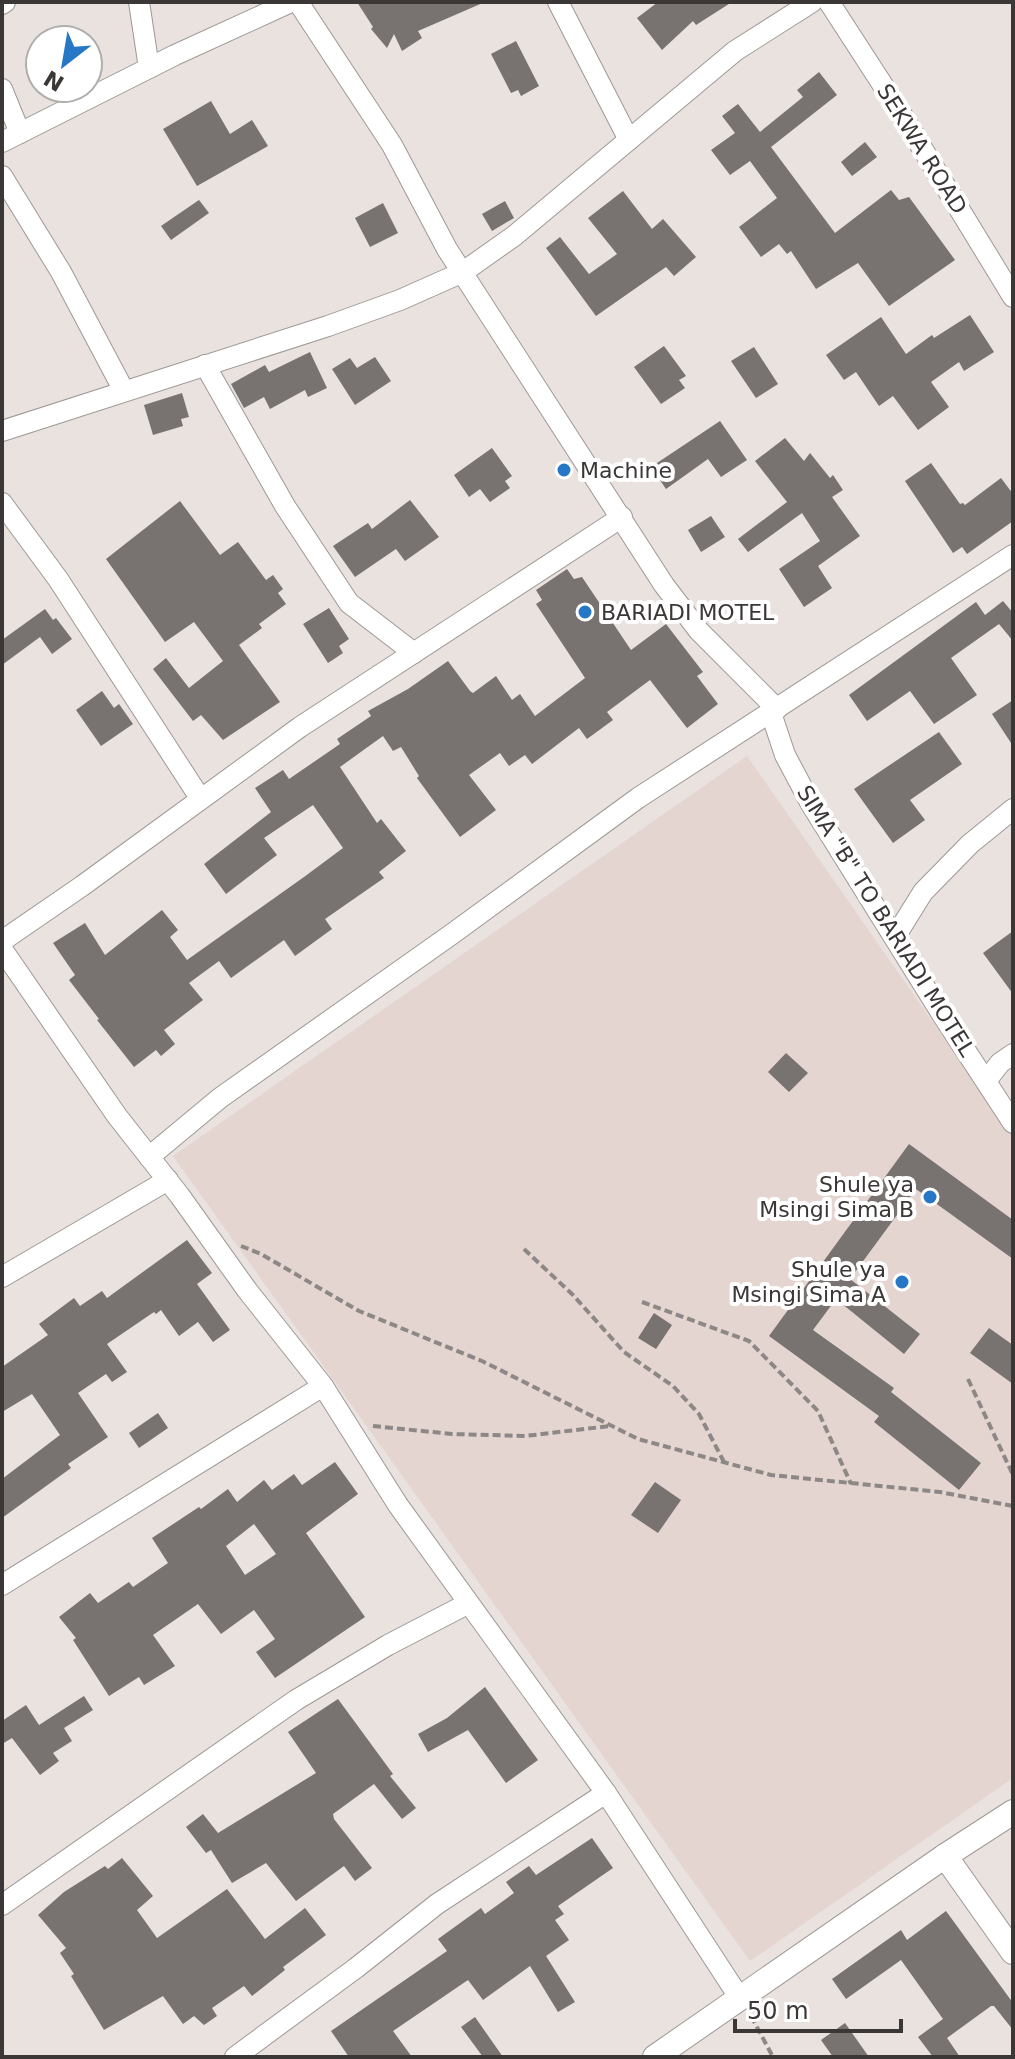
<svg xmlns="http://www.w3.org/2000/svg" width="1015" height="2059" viewBox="0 0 1015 2059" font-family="'DejaVu Sans',sans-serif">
	<rect width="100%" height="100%" fill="#e9e2df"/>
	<!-- built -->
	<polygon fill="#e4d5d0" points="747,756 1013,1137 1013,1778 750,1961 173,1156"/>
	<!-- building -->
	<g fill="#787270" fill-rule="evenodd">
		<polygon points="357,2 485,2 418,31 422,38 402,51 394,34 387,48 371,29 373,27"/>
		<polygon points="658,2 732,2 696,25 693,21 662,50 637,18"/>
		<polygon points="516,41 539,86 521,96 518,90 511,93 491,54"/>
		<polygon points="819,72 837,95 771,147 835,233 891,190 899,200 909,197 955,260 889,306 858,263 816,289 791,251 787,254 779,244 761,257 739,227 777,198 750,161 730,175 711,150 735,133 722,116 738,104 760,132 803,97 797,90"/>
		<polygon points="211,101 230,134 252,120 268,146 197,186 163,129"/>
		<polygon points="865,142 877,157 852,176 841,162"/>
		<polygon points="623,191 652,229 663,219 696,257 674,276 666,267 596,316 546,248 560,237 589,274 617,254 588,218"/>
		<polygon points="199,200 209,213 171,240 161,226"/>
		<polygon points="505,201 514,218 492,231 482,214"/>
		<polygon points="383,203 398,233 370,247 355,218"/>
		<polygon points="970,315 994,352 964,371 959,362 931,382 949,407 918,430 893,396 879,406 856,372 844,380 826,355 881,317 906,354 932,335 934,338"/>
		<polygon points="664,346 686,376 679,380 685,388 661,404 634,367"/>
		<polygon points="754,347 778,384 756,398 731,361"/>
		<polygon points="310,352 327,388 308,397 305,390 270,409 264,397 244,408 231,384 265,365 269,372"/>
		<polygon points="375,357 391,381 355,405 332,369 350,358 357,368"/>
		<polygon points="182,393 189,417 181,419 183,426 153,435 144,405"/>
		<polygon points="720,421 747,460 721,477 708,459 666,489 651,467"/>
		<polygon points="785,438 804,461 810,453 830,478 833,475 843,490 832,497 860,536 818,566 832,588 804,607 779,569 820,541 802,513 748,552 738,539 787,502 755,461"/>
		<polygon points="492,448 512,476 505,481 510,488 490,502 480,489 469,497 454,475"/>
		<polygon points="931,463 960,504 963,503 965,505 1001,478 1013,494 1013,521 967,554 962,547 953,553 905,481"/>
		<polygon points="410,500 439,537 405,561 396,549 355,577 333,546 368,523 372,529"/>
		<polygon points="180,501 220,555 238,542 266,580 273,575 283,589 278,593 286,604 259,624 262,628 239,645 280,702 223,740 201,715 193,721 153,669 166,658 189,688 223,661 194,622 165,642 106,559"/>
		<polygon points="711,516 725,537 701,552 688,530"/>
		<polygon points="567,569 574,579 582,577 631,650 666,624 703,672 697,676 718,704 687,728 650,680 607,712 613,720 587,739 579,728 532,764 525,755 509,766 500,753 469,775 496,810 460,837 417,778 419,776 401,747 393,751 383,736 340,767 377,823 381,819 406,851 379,872 384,878 325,919 332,929 295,956 284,940 231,978 219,961 189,983 203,1000 164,1030 175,1044 161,1056 156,1050 134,1067 97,1020 99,1019 69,980 75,975 53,943 85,923 105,955 162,910 178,930 170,937 187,960 304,877 343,848 313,805 264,838 277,855 226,894 204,864 271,812 255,788 283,770 289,779 340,744 337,739 371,716 368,711 408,689 448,661 470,691 473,693 496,676 512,700 520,694 535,716 585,678 536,604 542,600 536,590"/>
		<polygon points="1003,601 1013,613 1013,641 999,624 951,658 977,695 934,724 910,691 867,721 849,695 976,602 985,615"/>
		<polygon points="329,608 349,639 339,646 343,653 328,663 303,624"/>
		<polygon points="45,609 53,620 56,618 72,639 52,654 40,637 2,665 2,640"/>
		<polygon points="102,691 114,708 119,704 133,724 101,746 76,710"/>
		<polygon points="1013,700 1013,746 992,714"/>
		<polygon points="939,732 962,764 910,800 925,820 893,843 854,789"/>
		<polygon points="1013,931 1013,994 983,953"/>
		<polygon points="786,1053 808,1073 789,1092 768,1072"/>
		<polygon points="909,1144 1013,1220 1013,1259 916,1189 850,1279 920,1334 904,1354 836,1299 813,1330 894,1388 891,1392 981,1463 959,1490 874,1422 879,1416 769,1336"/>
		<polygon points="187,1240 212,1273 197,1284 230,1330 213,1342 198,1322 179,1336 161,1310 156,1314 154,1312 107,1344 127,1372 112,1382 106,1374 78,1393 108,1437 68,1464 71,1468 2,1518 2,1479 60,1435 32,1394 2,1412 2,1367 48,1335 39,1324 74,1298 80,1306 102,1291 107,1298"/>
		<polygon points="654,1313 672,1325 656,1349 638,1338"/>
		<polygon points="989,1328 1013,1345 1013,1384 970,1353"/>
		<polygon points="158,1413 168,1428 139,1448 129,1433"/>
		<path d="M335 1462 358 1494 306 1533 365 1617 275 1678 256 1652 275 1639 254 1610 221 1634 198 1604 153 1635 175 1666 144 1685 139 1677 109 1696 73 1640 76 1638 59 1617 90 1593 98 1603 129 1582 133 1587 168 1563 152 1538 199 1507 201 1509 228 1489 237 1502 264 1480 272 1490 294 1474 302 1485ZM254 1524 276 1554 245 1575 226 1546Z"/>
		<polygon points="655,1482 681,1500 658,1533 631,1515"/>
		<polygon points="485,1687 538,1760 506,1783 468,1730 428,1752 418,1734 447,1718"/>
		<polygon points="84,1696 93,1710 64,1728 72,1741 53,1753 59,1761 40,1775 12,1738 2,1744 2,1721 26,1705 39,1725"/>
		<polygon points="338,1699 393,1774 390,1776 416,1808 402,1819 374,1784 333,1814 334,1819 372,1868 355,1881 344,1866 296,1901 266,1863 232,1883 211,1850 206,1853 186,1827 203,1814 218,1833 316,1773 288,1732"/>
		<polygon points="592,1838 613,1868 558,1906 564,1914 555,1920 569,1940 546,1956 575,2002 558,2012 530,1966 483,2000 468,1980 393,2031 412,2057 349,2057 331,2031 447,1951 438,1939 481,1908 485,1914 514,1893 506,1882 529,1866 536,1875"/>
		<polygon points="122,1858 153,1896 137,1910 157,1938 227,1889 265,1939 305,1908 326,1935 283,1967 285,1970 252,1996 244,1986 212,2008 217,2016 204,2025 194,2016 183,2024 163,1996 104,2030 71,1976 74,1974 60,1953 66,1948 38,1915 64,1892 105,1866 108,1869"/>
		<polygon points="946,1911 1013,2003 1013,2030 994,2006 991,2006 947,2038 960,2057 933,2057 918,2037 943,2019 901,1960 846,1999 832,1979 901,1930 907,1940"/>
		<polygon points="475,2017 503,2057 483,2057 461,2027"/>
		<polygon points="845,2023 869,2057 833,2057 821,2040"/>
	</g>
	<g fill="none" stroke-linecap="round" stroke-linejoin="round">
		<!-- minor casing -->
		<g stroke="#9e9896" stroke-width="22">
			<g id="minor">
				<polyline points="139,2 149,68"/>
				<polyline points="298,2 392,145 447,249 664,585 699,631 777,709"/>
				<polyline points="558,2 629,140"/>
				<polyline points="829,2 897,107 1013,297"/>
				<polyline points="2,4 5,2"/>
				<polyline points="2,89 20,133"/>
				<polyline points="2,142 175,55 291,2"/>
				<polyline points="2,176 61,272 124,391"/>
				<polyline points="205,365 285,506 349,603 414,653"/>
				<polyline points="2,431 328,326 400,300 463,272 514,236 735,51 812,2"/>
				<polyline points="2,503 58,579 200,798"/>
				<polyline points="771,713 785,755 811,804 943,1016 1013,1123"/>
				<polyline points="895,937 923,892 970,844 1013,809"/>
				<polyline points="2,941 82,886 300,727 622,517"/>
				<polyline points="2,949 117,1116 180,1196 247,1290 323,1386 398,1505 606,1793 739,1997"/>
				<polyline points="986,1081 1000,1063 1013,1054"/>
				<polyline points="149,1157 220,1098 452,934 638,798 1013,555"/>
				<polyline points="2,1277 168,1180"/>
				<polyline points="2,1585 323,1386"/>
				<polyline points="2,1905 296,1700 388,1645 467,1604"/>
				<polyline points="235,2057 356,1968 437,1904 606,1793"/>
			</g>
		</g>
		<!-- tertiary casing -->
		<g stroke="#9e9896" stroke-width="26">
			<g id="tertiary">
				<polyline points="945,1856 1013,1952"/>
				<polyline points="655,2057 945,1856 1013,1812"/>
			</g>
		</g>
		<!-- path -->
		<g stroke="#8d8886" stroke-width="4" stroke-dasharray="8 4" stroke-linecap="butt">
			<polyline points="241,1246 261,1254 359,1311 482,1361 638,1439 771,1475 940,1492 1013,1506"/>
			<polyline points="524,1249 573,1295 624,1352 673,1386 699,1414 724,1462"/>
			<polyline points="642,1302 749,1341 818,1411 851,1484"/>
			<polyline points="968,1379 1013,1475"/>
			<polyline points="373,1426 452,1434 525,1436 610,1426"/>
			<polyline points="751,2016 773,2057"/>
		</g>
		<!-- minor -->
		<use href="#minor" stroke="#fff" stroke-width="20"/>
		<!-- tertiary -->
		<use href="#tertiary" stroke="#fff" stroke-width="24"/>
	</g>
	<!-- markers -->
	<g fill="#2678c7" stroke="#fff" stroke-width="3">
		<circle cx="564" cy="470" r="8"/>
		<circle cx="585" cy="612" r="8"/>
		<circle cx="930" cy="1197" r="8"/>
		<circle cx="902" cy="1282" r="8"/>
	</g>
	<g text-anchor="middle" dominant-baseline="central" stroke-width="8" stroke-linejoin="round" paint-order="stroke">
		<!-- street labels -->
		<g font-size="22" fill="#3a3736" stroke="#fff">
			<text transform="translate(922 149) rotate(58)">SEKWA ROAD</text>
			<text transform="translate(886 921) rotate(58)">SIMA "B" TO BARIADI MOTEL</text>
		</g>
		<!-- poi labels -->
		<g font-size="22" fill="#3a3736" stroke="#fff" text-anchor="start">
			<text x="580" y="470">Machine</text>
			<text x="601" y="612">BARIADI MOTEL</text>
			<text x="914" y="1184" text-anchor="end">Shule ya<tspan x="914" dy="25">Msingi Sima B</tspan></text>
			<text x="886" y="1269" text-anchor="end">Shule ya<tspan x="886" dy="25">Msingi Sima A</tspan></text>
		</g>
	</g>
	<!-- border -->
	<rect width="1015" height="2059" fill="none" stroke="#3a3736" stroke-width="8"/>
	<!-- north arrow -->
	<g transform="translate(64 64) rotate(211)"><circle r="38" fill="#ffffff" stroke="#b0afaf" stroke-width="2"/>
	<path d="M0-6L14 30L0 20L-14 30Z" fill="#2678c7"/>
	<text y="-12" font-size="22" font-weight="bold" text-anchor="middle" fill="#3a3736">N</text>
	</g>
	<!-- scale -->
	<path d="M735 2019v12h166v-12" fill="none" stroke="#3a3736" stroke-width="4"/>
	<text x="747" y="2019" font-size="24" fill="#3a3736" stroke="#ffffff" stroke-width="6" paint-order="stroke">50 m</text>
</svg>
